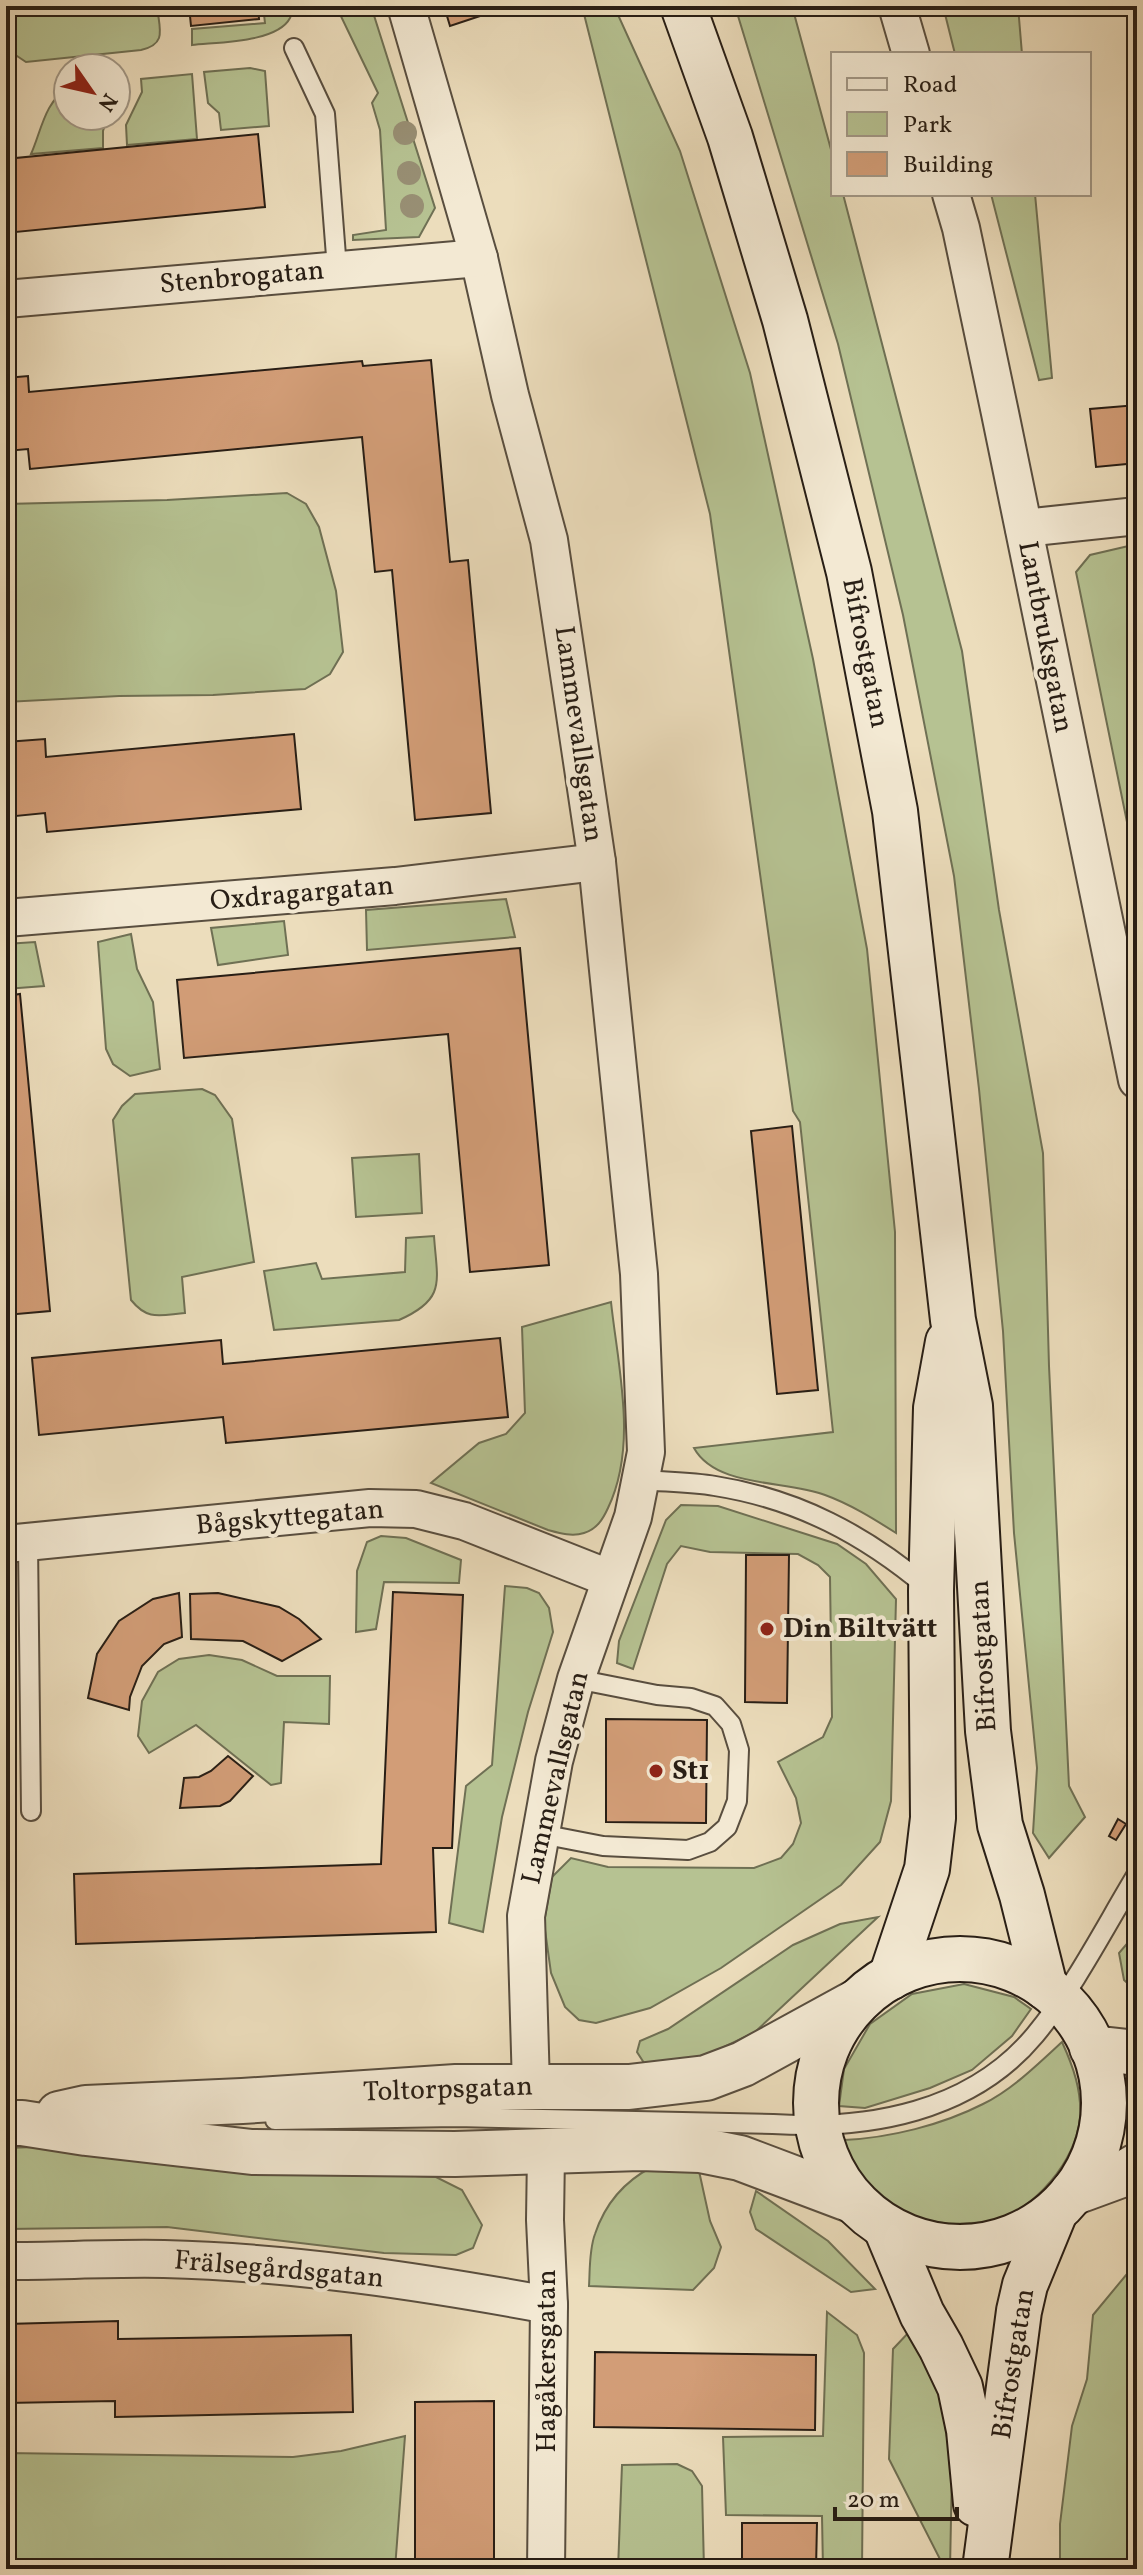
<svg xmlns="http://www.w3.org/2000/svg" width="1143" height="2575" viewBox="0 0 1143 2575" font-family="Vollkorn,serif">
	<rect width="100%" height="100%" fill="#ecddbc"/>
	<filter id="stains"><feTurbulence type="fractalNoise" baseFrequency=".0025" numOctaves="4"/><feColorMatrix values="0 0 0 0 .2 0 0 0 0 .09 0 0 0 0 .02 0 0 0 .5 -.17"/></filter>
	<radialGradient id="worn" r=".72"><stop offset=".6" stop-color="#630" stop-opacity="0"/><stop offset="1" stop-color="#630" stop-opacity=".3"/></radialGradient>
	<!-- green -->
	<g fill="#b6c292" stroke="#6f7054" stroke-width="2">
		<path d="M8 6H157C159 28 168 44 141 50L26 62 11 52Z"/>
		<path d="M263 6H293C292 10 292 15 290 18 277 43 216 42 192 45V29L265 23Z"/>
		<polygon points="336,6 371,6 435,208 419,237 353,240 353,235 386,230 380,130 372,103 378,93"/>
		<path d="M600 6H614L680 151 750 373 813 659 867 949 895 1232 896 1533C874 1519 850 1504 825 1495 786 1480 716 1488 694 1448L833 1432 800 1122 793 1111 710 514 584 14Z"/>
		<polygon points="735,6 792,6 833,157 833,194 843,194 962,651 999,910 1043,1153 1049,1366 1069,1786 1085,1817 1049,1858 1033,1833 1037,1768 1014,1533 1003,1331 979,1089 954,876 903,615 838,344"/>
		<polygon points="943,6 1018,6 1022,54 955,54"/>
		<polygon points="250,68 265,71 269,126 221,130 219,113 208,103 204,72"/>
		<polygon points="192,74 197,139 127,145 126,125 142,92 141,79"/>
		<path d="M68 89V116H108L103 131V148L31 154C41 132 45 100 68 89Z"/>
		<polygon points="991,194 1035,194 1052,378 1039,380"/>
		<polygon points="287,493 306,504 319,527 336,591 343,652 330,674 305,689 213,695 119,696 6,702 6,504 167,500"/>
		<polygon points="1137,544 1137,871 1076,572 1090,555"/>
		<polygon points="506,899 515,937 367,950 366,910"/>
		<polygon points="284,921 288,955 218,965 211,928"/>
		<polygon points="131,934 137,969 153,1002 160,1069 130,1076 113,1064 106,1049 98,942"/>
		<polygon points="35,942 44,986 6,989 6,944"/>
		<path d="M202 1089 215 1095 232 1119 254 1262 182 1277 185 1313C160 1315 148 1321 131 1300L113 1120 122 1106 135 1094Z"/>
		<polygon points="419,1154 422,1213 356,1217 352,1158"/>
		<path d="M434 1236C437 1281 447 1299 399 1320L274 1330 264 1271 316 1263 322 1279 405 1272 406 1238Z"/>
		<path d="M611 1302C618 1368 638 1445 608 1508 603 1519 597 1529 584 1533 572 1537 559 1533 548 1530L431 1483 479 1443 506 1434 525 1413 522 1327Z"/>
		<polygon points="681,1505 718,1506 837,1544 866,1564 896,1599 891,1801 880,1842 841,1885 721,1968 650,2008 596,2023 579,2020 565,2007 551,1973 544,1923 552,1877 571,1858 608,1867 754,1868 781,1858 793,1844 801,1823 796,1798 778,1762 823,1737 832,1717 830,1577 818,1565 798,1554 710,1552 681,1546 667,1564 633,1669 617,1663 619,1641 666,1520"/>
		<polygon points="381,1536 406,1538 461,1560 459,1583 384,1582 376,1629 356,1632 357,1571 367,1542"/>
		<polygon points="505,1586 527,1588 539,1593 549,1608 553,1632 528,1712 502,1817 483,1932 449,1923 466,1786 492,1765"/>
		<polygon points="209,1655 242,1660 277,1676 330,1676 329,1724 284,1722 281,1783 271,1785 196,1725 149,1753 138,1736 142,1701 158,1672 179,1659"/>
		<polygon points="878,1917 755,2032 720,2049 676,2065 646,2066 637,2052 640,2041 668,2029 793,1945 840,1924"/>
		<polygon points="1137,1932 1137,1992 1124,1980 1119,1953"/>
		<polygon points="964,1984 1014,1997 1031,2009 1012,2036 972,2070 930,2088 865,2108 839,2106 844,2069 870,2024 912,1994"/>
		<path d="M1062 2042C1073 2066 1082 2091 1080 2118 1075 2162 1036 2208 994 2221 987 2223 978 2223 970 2223 913 2229 862 2195 844 2140 889 2138 942 2125 983 2104 1012 2090 1038 2064 1062 2042Z"/>
		<polygon points="63,2146 331,2172 436,2177 462,2190 482,2225 473,2248 456,2255 384,2253 167,2227 6,2229 6,2148"/>
		<path d="M652 2167 699 2171 710 2221 721 2247 714 2268 693 2290 589 2286C590 2270 589 2250 595 2234 605 2204 625 2181 652 2167Z"/>
		<polygon points="756,2191 828,2241 875,2289 851,2292 756,2229 750,2212"/>
		<polygon points="1136,2263 1137,2569 1060,2569 1060,2524 1072,2426 1087,2379 1093,2315"/>
		<polygon points="827,2312 857,2335 864,2353 862,2569 823,2569 822,2516 726,2515 723,2437 823,2436"/>
		<polygon points="910,2331 940,2394 952,2468 950,2569 945,2569 889,2459 893,2349"/>
		<polygon points="405,2436 395,2569 6,2569 6,2453 293,2457 341,2451"/>
		<polygon points="677,2464 692,2471 702,2486 704,2569 618,2569 622,2465"/>
	</g>
	<!-- building -->
	<g fill="#d29d77" stroke="#281e15" stroke-width="2">
		<polygon points="189,6 258,6 259,19 191,26"/>
		<polygon points="444,6 490,6 492,12 450,26"/>
		<polygon points="258,134 265,207 6,233 6,159"/>
		<polygon points="431,360 450,562 468,560 491,813 415,820 392,570 375,572 362,437 30,469 28,449 6,451 6,378 28,376 29,392 362,361 363,366"/>
		<polygon points="1137,405 1137,463 1096,467 1090,409"/>
		<polygon points="294,734 301,809 47,832 45,813 6,817 6,742 45,739 46,757"/>
		<polygon points="520,948 549,1265 470,1272 448,1034 184,1058 177,980"/>
		<polygon points="20,994 50,1311 6,1315 6,996"/>
		<polygon points="792,1126 818,1390 777,1394 751,1131"/>
		<polygon points="500,1338 508,1417 226,1443 223,1417 39,1435 32,1358 221,1340 223,1364"/>
		<polygon points="746,1555 789,1555 787,1703 745,1702"/>
		<polygon points="393,1592 463,1595 452,1848 433,1848 436,1932 76,1944 74,1874 381,1864"/>
		<polygon points="179,1593 182,1637 164,1644 142,1666 130,1697 129,1710 88,1698 97,1654 119,1621 153,1599"/>
		<polygon points="218,1593 279,1607 299,1619 321,1639 282,1661 243,1641 191,1639 190,1594"/>
		<polygon points="606,1719 707,1720 706,1823 606,1822"/>
		<polygon points="228,1756 253,1776 230,1801 220,1806 180,1808 184,1778 199,1777 211,1771"/>
		<polygon points="1118,1819 1126,1824 1116,1840 1109,1836"/>
		<polygon points="118,2321 118,2339 351,2335 353,2412 115,2417 115,2401 6,2403 6,2324"/>
		<polygon points="595,2352 816,2355 815,2430 594,2427"/>
		<polygon points="494,2401 494,2569 415,2569 415,2402"/>
		<polygon points="742,2523 817,2523 816,2569 742,2569"/>
	</g>
	<g fill="none" stroke-linecap="round" stroke-linejoin="round">
		<!-- service casing -->
		<g stroke="#594e3f" stroke-width="22">
			<g id="service">
				<polyline points="294,48 325,114 337,269"/>
				<path d="M642 1480C666 1482 691 1482 715 1486 798 1499 865 1535 928 1588"/>
				<polyline points="28,1542 31,1811"/>
				<polyline points="541,1834 603,1846 688,1850 710,1842 727,1827 737,1801 739,1750 731,1724 715,1706 691,1698 657,1695 576,1679"/>
				<path d="M275 2120 456 2117 773 2124C869 2130 971 2112 1035 2035 1074 1988 1105 1927 1137 1874"/>
			</g>
		</g>
		<!-- minor casing -->
		<g stroke="#594e3f" stroke-width="40">
			<g id="minor">
				<polyline points="406,6 479,258 510,395 549,540 597,862 639,1274 646,1452 633,1517 576,1679 554,1761 526,1916 531,2086"/>
				<polyline points="897,6 911,54"/>
				<polyline points="951,194 961,228 1000,413 1137,1080"/>
				<polyline points="6,299 479,258"/>
				<polyline points="1024,528 1137,516"/>
				<polyline points="6,918 395,886 597,862"/>
				<polyline points="6,1544 370,1508 416,1509 464,1521 611,1579"/>
				<polyline points="546,2153 545,2220 549,2305 546,2569"/>
				<path d="M6 2261C59 2261 111 2258 164 2259 293 2262 423 2282 549 2305"/>
			</g>
		</g>
		<!-- tertiary casing -->
		<g stroke="#594e3f" stroke-width="48">
			<g id="tertiary">
				<polyline points="1092,2048 1137,2053"/>
				<polyline points="59,2114 86,2108 242,2101 456,2087 629,2087 706,2078 743,2064 858,2001"/>
				<polyline points="6,2123 22,2123 86,2133 252,2152 455,2154 640,2148 700,2150 740,2158 854,2201"/>
				<polyline points="1072,2193 1121,2175 1137,2166"/>
			</g>
		</g>
		<!-- secondary casing -->
		<g stroke="#281e15" stroke-width="48">
			<g id="secondary">
				<polyline points="683,6 730,137 785,320 849,572 895,811 953,1320 970,1406 988,1731 1000,1825 1022,1895 1045,1987"/>
				<circle cx="960" cy="2103" r="144"/>
				<polyline points="891,1977 927,1869 933,1818 931,1591 936,1408 948,1342"/>
				<polyline points="886,2228 922,2314 941,2347 960,2387 969,2430 976,2504"/>
				<polyline points="985,2569 1019,2311 1025,2285 1055,2212"/>
			</g>
		</g>
		<!-- service -->
		<use href="#service" stroke="#f3e9d3" stroke-width="18"/>
		<!-- minor -->
		<use href="#minor" stroke="#f3e9d3" stroke-width="36"/>
		<!-- tertiary -->
		<use href="#tertiary" stroke="#f3e9d3" stroke-width="44"/>
		<!-- secondary -->
		<use href="#secondary" stroke="#f3e9d3" stroke-width="44"/>
	</g>
	<!-- trees -->
	<g fill="#988f74">
		<circle cx="405" cy="133" r="12"/>
		<circle cx="409" cy="173" r="12"/>
		<circle cx="412" cy="206" r="12"/>
	</g>
	<!-- markers -->
	<g fill="#8f2418" stroke="#f3e9d3" stroke-width="3">
		<circle cx="767" cy="1629" r="8"/>
		<circle cx="656" cy="1771" r="8"/>
	</g>
	<g text-anchor="middle" dominant-baseline="central" stroke-width="8" stroke-linejoin="round" paint-order="stroke">
		<!-- street labels -->
		<g font-size="28" fill="#281e15" stroke="#f3e9d3">
			<text transform="translate(242 278) rotate(-5)">Stenbrogatan</text>
			<text transform="translate(1045 637) rotate(79)">Lantbruksgatan</text>
			<text transform="translate(865 653) rotate(79)">Bifrostgatan</text>
			<text transform="translate(578 734) rotate(82)">Lammevallsgatan</text>
			<text transform="translate(302 894) rotate(-5)">Oxdragargatan</text>
			<text transform="translate(290 1518) rotate(-5)">Bågskyttegatan</text>
			<text transform="translate(984 1656) rotate(-93)">Bifrostgatan</text>
			<text transform="translate(556 1778) rotate(-77)">Lammevallsgatan</text>
			<text transform="translate(448 2090) rotate(-2)">Toltorpsgatan</text>
			<text transform="translate(279 2270) rotate(5)">Frälsegårdsgatan</text>
			<text transform="translate(547 2361) rotate(-90)">Hagåkersgatan</text>
			<text transform="translate(1014 2364) rotate(-81)">Bifrostgatan</text>
		</g>
		<!-- poi labels -->
		<g font-size="28" font-weight="bold" fill="#281e15" stroke="#f3e9d3" text-anchor="start">
			<text x="783" y="1629">Din Biltvätt</text>
			<text x="672" y="1771">St1</text>
		</g>
	</g>
	<!-- margin -->
	<rect width="1143" height="2575" fill="none" stroke="#ecddbc" stroke-width="32"/>
	<rect x="8" y="8" width="1127" height="2559" fill="none" stroke="#281e15" stroke-width="4"/>
	<rect x="16" y="16" width="1111" height="2543" fill="none" stroke="#281e15" stroke-width="2"/>
	<!-- legend -->
	<rect x="831" y="52" width="260" height="144" fill="#f3e9d3" stroke="#a29887" stroke-width="2"/>
	<rect x="847" y="78" width="40" height="12" fill="#f3e9d3" stroke="#a29887" stroke-width="2"/>
	<text x="903" y="92" font-size="24" fill="#281e15">Road</text>
	<rect x="847" y="112" width="40" height="24" fill="#b6c292" stroke="#a29887" stroke-width="2"/>
	<text x="903" y="132" font-size="24" fill="#281e15">Park</text>
	<rect x="847" y="152" width="40" height="24" fill="#d29d77" stroke="#a29887" stroke-width="2"/>
	<text x="903" y="172" font-size="24" fill="#281e15">Building</text>
	<!-- north arrow -->
	<g transform="translate(92 92) rotate(124)"><circle r="38" fill="#f3e9d3" stroke="#a29887" stroke-width="2"/>
	<path d="M0-6L14 30L0 20L-14 30Z" fill="#8f2418"/>
	<text y="-12" font-size="22" font-weight="bold" text-anchor="middle" fill="#281e15">N</text>
	</g>
	<!-- scale -->
	<path d="M835 2507v12h122v-12" fill="none" stroke="#281e15" stroke-width="4"/>
	<text x="847" y="2507" font-size="24" fill="#281e15" stroke="#f3e9d3" stroke-width="6" paint-order="stroke">20 m</text>
	<rect width="100%" height="100%" filter="url(#stains)"/>
	<rect width="100%" height="100%" fill="url(#worn)"/>
</svg>
